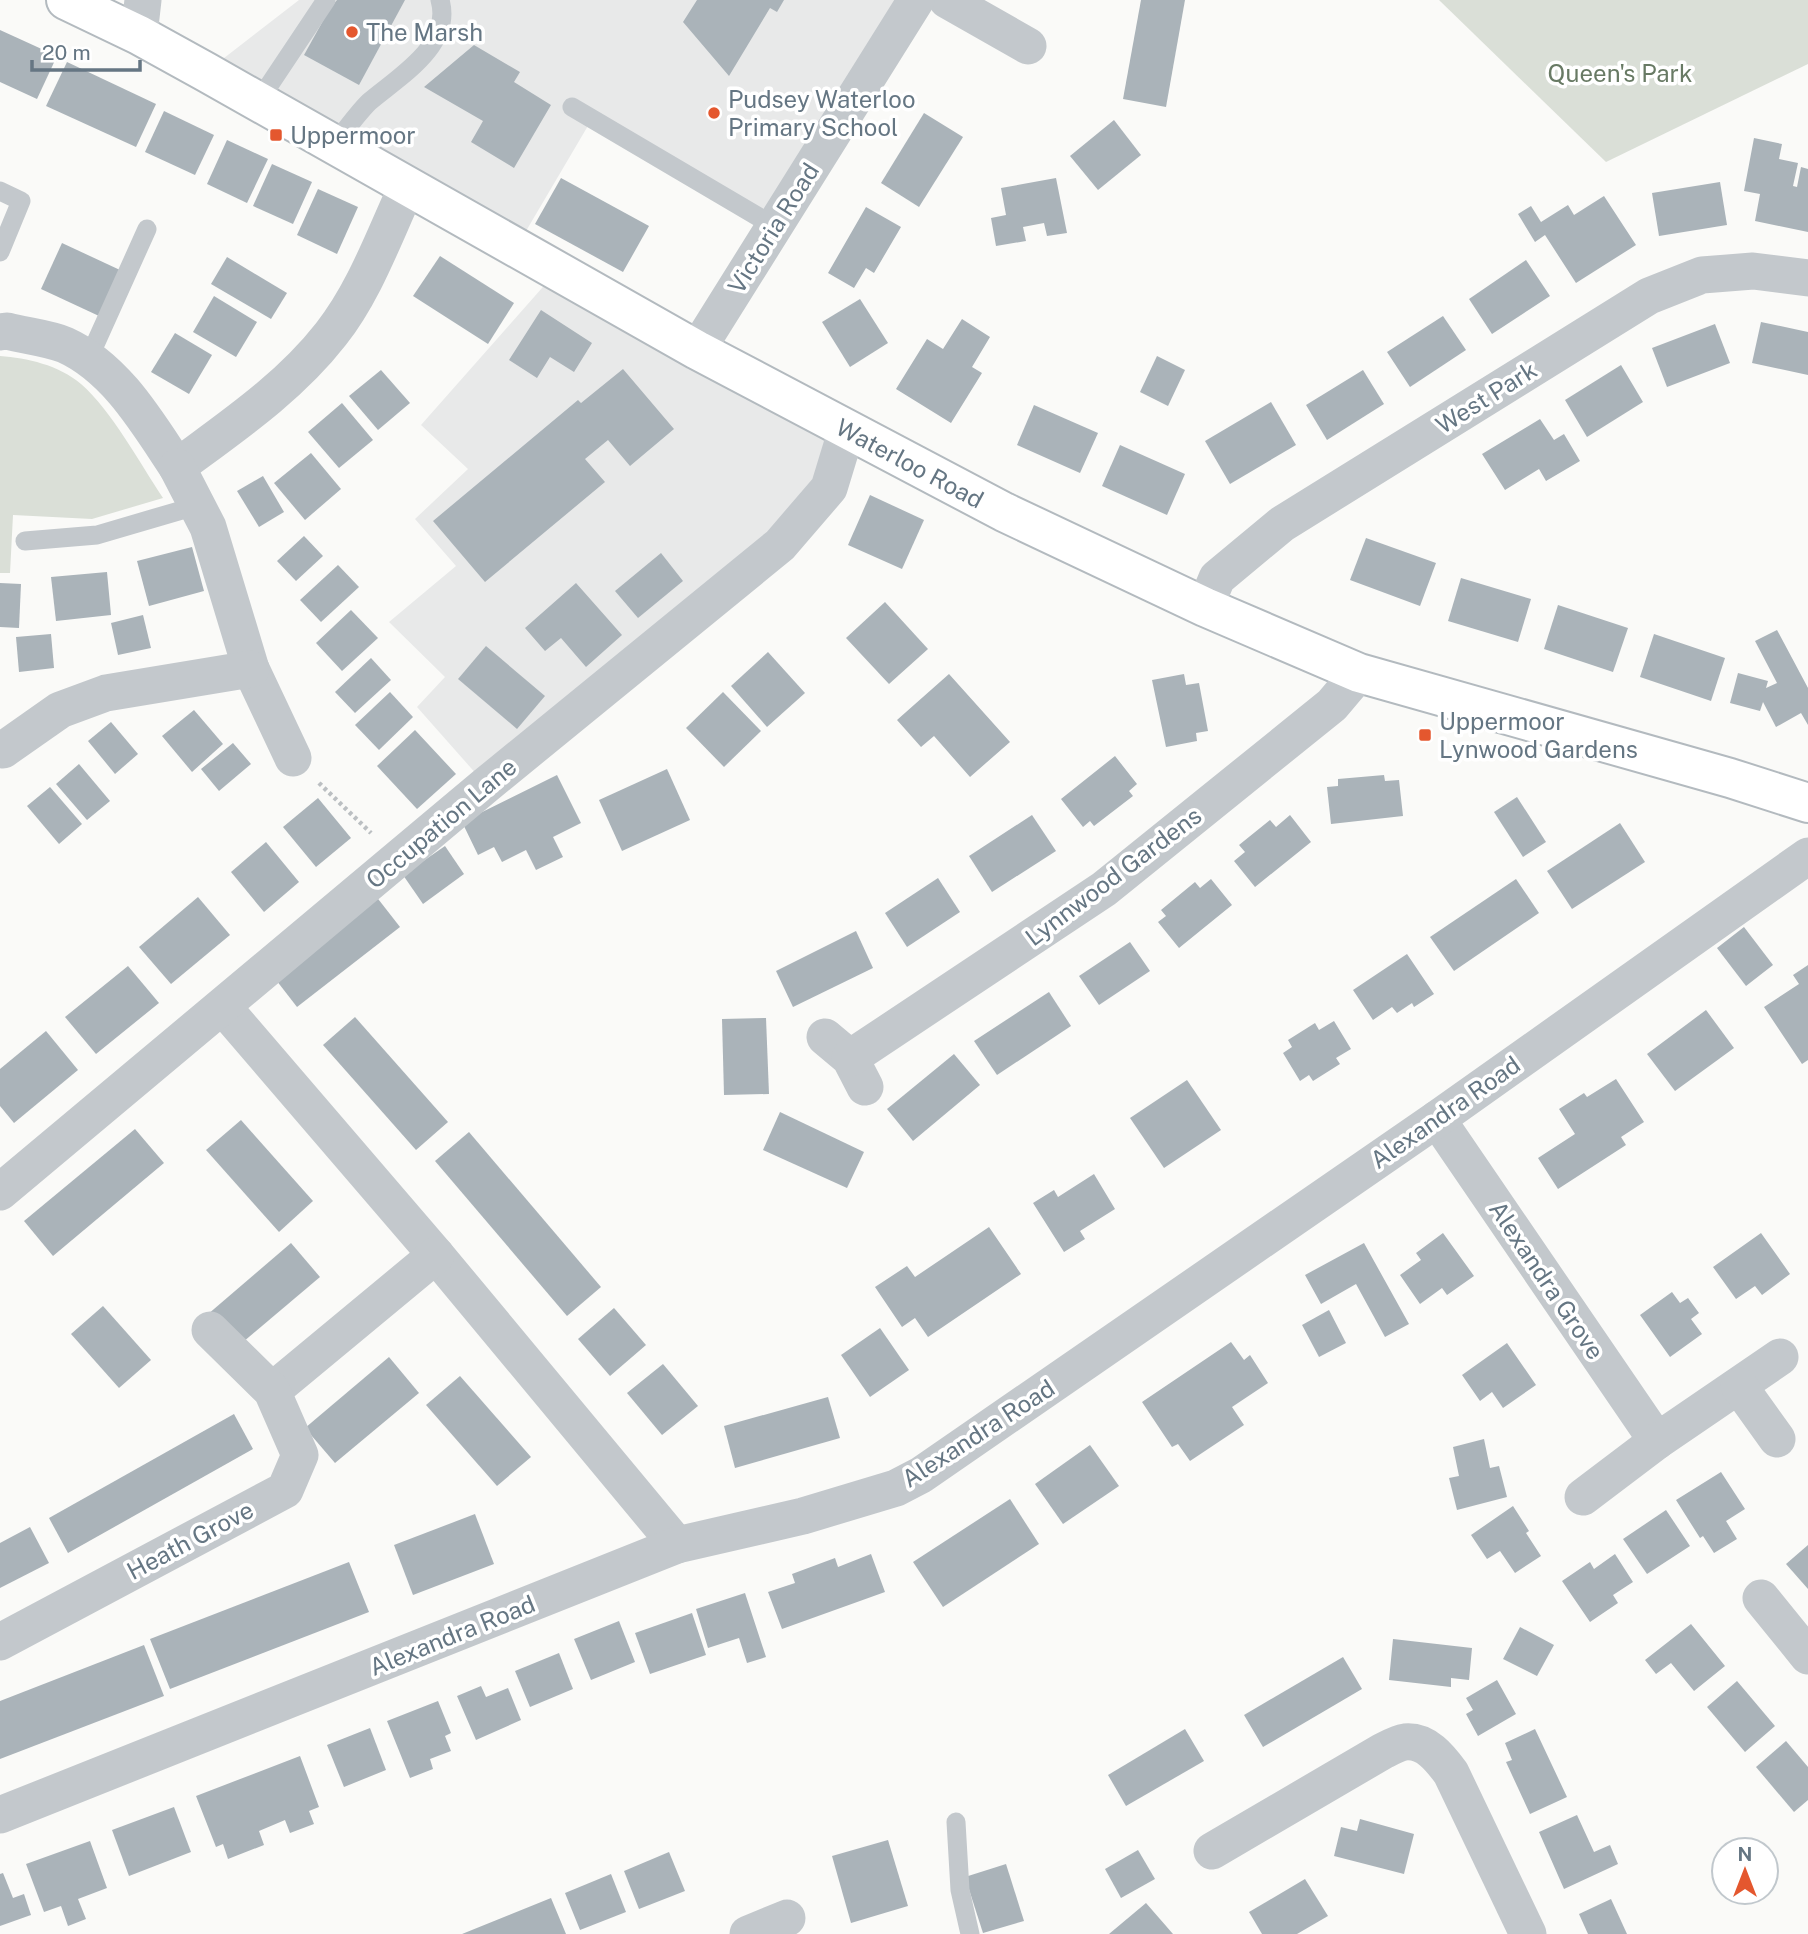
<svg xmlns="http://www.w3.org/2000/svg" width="1808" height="1934" viewBox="0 0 1808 1934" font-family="'Public Sans',sans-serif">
	<rect width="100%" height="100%" fill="#fafaf8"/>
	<!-- built -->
	<g fill="#e8e9e9">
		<polygon points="299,0 916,0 774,226 592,119 516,248 206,72"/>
		<polygon points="557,271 847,429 829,488 486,785 417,707 445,677 389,622 456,566 415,519 468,469 421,425"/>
	</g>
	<!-- green -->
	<g fill="#dadfd7">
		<polygon points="1439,0 1808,0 1808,64 1606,162"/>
		<path d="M0 356C27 358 59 365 81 384 112 411 139 462 163 498L92 519 13 515 10 573H0Z"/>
	</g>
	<!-- building -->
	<g fill="#aab3b9">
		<polygon points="337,0 405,0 359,85 304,55 329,10"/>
		<polygon points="697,0 784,0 777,12 770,8 729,76 683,22"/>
		<polygon points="1141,0 1185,0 1166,107 1123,99"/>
		<polygon points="0,30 57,56 37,99 0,82"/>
		<polygon points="474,45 520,72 514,82 551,105 514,168 471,142 483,121 424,87"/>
		<polygon points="67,62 156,104 136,147 46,106"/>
		<polygon points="164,111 214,135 195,175 145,152"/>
		<polygon points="924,113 963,137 919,207 881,183"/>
		<polygon points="1114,120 1141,155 1098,190 1070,156"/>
		<polygon points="1754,138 1782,144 1779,159 1798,163 1793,186 1797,187 1801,167 1808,169 1808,232 1755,221 1760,194 1744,191"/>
		<polygon points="227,140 268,159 247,203 207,184"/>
		<polygon points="272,164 312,182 293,224 253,206"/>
		<polygon points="561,178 649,226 623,272 535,224"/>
		<polygon points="1056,178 1067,233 1047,236 1044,223 1023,227 1026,241 996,246 991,218 1006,215 1001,188"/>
		<polygon points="1720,182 1727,225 1659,236 1652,193"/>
		<polygon points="318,189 358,207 337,254 297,235"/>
		<polygon points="1604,196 1636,245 1576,283 1545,235 1535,242 1518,214 1531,206 1541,222 1568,205 1574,215"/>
		<polygon points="866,207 901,227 874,273 866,268 854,288 828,273"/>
		<polygon points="62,243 120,270 99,316 41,289"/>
		<polygon points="440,256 514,303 488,344 413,296"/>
		<polygon points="227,257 287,293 271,319 211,284"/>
		<polygon points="1526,260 1550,296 1492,334 1469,299"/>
		<polygon points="214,296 257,322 236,357 193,332"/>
		<polygon points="860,299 888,343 850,367 822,322"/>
		<polygon points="541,310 592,343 574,372 550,357 537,378 509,360"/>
		<polygon points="1443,316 1466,350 1410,387 1387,352"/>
		<polygon points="962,319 990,337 972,367 982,373 951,423 896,389 927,339 943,349"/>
		<polygon points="1761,322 1808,332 1808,375 1752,363"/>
		<polygon points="1715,324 1730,363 1667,387 1652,348"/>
		<polygon points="175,333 212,355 189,394 151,372"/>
		<polygon points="1157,356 1185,370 1168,406 1140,392"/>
		<polygon points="1621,365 1643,402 1587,437 1565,400"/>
		<polygon points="623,369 674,429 630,466 608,440 585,459 605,482 485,582 433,521 578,400 581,403"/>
		<polygon points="381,370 410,403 378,430 349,396"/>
		<polygon points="1363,370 1384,404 1327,440 1306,405"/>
		<polygon points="1271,402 1296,445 1230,484 1205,441"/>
		<polygon points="342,403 373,440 339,468 308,432"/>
		<polygon points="1034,405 1098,433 1080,473 1017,445"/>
		<polygon points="1540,419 1554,440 1564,434 1580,461 1546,481 1539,469 1505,490 1482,454"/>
		<polygon points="1120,445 1185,474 1167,515 1102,486"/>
		<polygon points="311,453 341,489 305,520 274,483"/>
		<polygon points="263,476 284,512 259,527 237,491"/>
		<polygon points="870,495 924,520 902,569 848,545"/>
		<polygon points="304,536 323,556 296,581 277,561"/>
		<polygon points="1366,538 1436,563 1420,606 1350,580"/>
		<polygon points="192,547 204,591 149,606 137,561"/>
		<polygon points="661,553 683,581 638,618 615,591"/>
		<polygon points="338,565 359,587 321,622 300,600"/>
		<polygon points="107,572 111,615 56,621 51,577"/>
		<polygon points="1461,578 1531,599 1518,642 1448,621"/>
		<polygon points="0,583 21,584 19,628 0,627"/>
		<polygon points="576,583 622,635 586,667 561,638 545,651 525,628"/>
		<polygon points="885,602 928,649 889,684 846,638"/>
		<polygon points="1558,605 1628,628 1613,672 1544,649"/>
		<polygon points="351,610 378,638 342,671 316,643"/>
		<polygon points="143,615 151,648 118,655 111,623"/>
		<polygon points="1777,630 1808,688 1808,725 1801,713 1776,727 1763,702 1760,711 1730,703 1738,673 1768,681 1766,688 1777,683 1755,641"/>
		<polygon points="51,634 54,668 19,672 16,637"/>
		<polygon points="1654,634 1725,658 1711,701 1640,677"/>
		<polygon points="486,646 545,696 517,729 458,679"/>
		<polygon points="768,652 805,693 767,727 731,686"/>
		<polygon points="371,658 391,680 355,713 335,692"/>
		<polygon points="949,674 1010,742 970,777 934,736 921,747 897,720"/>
		<polygon points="1184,674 1186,685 1199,683 1208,731 1196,733 1197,741 1166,747 1152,680"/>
		<polygon points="390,692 413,717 379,750 355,725"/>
		<polygon points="723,692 761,731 724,767 686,728"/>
		<polygon points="194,710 223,744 192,772 162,736"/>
		<polygon points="111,722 138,754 115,774 88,741"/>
		<polygon points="415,730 456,774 417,809 377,766"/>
		<polygon points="233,743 251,764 219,791 201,769"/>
		<polygon points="1115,756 1137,784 1129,791 1133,796 1094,826 1090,821 1083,827 1061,799"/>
		<polygon points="79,764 110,801 87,820 56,784"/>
		<polygon points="667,769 690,820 622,851 599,800"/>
		<polygon points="557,775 581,823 553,837 563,857 536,870 526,850 502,862 494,847 478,855 462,822"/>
		<polygon points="1384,775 1385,781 1399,780 1403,816 1331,824 1327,787 1338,786 1338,779"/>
		<polygon points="50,787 82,824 59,844 27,806"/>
		<polygon points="1517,797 1546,842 1523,857 1494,812"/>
		<polygon points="318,798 351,838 316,867 283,827"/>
		<polygon points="1032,815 1056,851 992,892 969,856"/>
		<polygon points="1290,815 1311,842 1255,887 1234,861 1245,852 1239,845 1270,820 1276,827"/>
		<polygon points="1620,823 1645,862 1572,909 1547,871"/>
		<polygon points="266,842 299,882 264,912 231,872"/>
		<polygon points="445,846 464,874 423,904 403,875"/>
		<polygon points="938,878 960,912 907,947 885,913"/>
		<polygon points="1211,879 1232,905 1179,948 1158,922 1166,916 1161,910 1195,882 1200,888"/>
		<polygon points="1516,879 1539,913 1454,971 1430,937"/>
		<polygon points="375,895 400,927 297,1007 273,976"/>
		<polygon points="198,897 230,935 171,984 139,947"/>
		<polygon points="1744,927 1773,965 1746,986 1717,948"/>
		<polygon points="856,931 873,968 793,1007 776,971"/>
		<polygon points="1130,942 1150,971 1099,1005 1079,976"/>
		<polygon points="1407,954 1434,994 1414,1007 1412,1003 1397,1013 1392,1007 1373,1020 1353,990"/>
		<polygon points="1808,965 1808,1060 1802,1064 1764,1007 1799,984 1793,975"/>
		<polygon points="128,966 159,1003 96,1054 65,1017"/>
		<polygon points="1049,992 1071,1026 997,1075 974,1041"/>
		<polygon points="1706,1010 1734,1048 1675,1091 1647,1054"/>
		<polygon points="355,1017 448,1122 416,1150 323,1045"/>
		<polygon points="766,1018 769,1094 724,1095 722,1019"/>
		<polygon points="1334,1021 1351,1049 1336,1058 1340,1064 1313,1081 1309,1075 1300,1081 1283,1053 1292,1047 1288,1040 1315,1023 1319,1030"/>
		<polygon points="46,1031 78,1070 14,1123 0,1106 0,1069"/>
		<polygon points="954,1054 980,1085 913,1141 887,1109"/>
		<polygon points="1616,1079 1644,1122 1621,1137 1626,1145 1558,1189 1538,1158 1575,1134 1559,1109 1584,1093 1587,1097"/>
		<polygon points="1187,1080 1221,1130 1164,1168 1130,1118"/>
		<polygon points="780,1112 864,1152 847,1188 763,1150"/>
		<polygon points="241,1120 313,1201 279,1232 206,1150"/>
		<polygon points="135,1129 164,1163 53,1256 24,1221"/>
		<polygon points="469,1132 601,1287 567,1316 435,1161"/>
		<polygon points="1094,1174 1115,1209 1080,1231 1085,1239 1064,1252 1033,1203 1054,1190 1058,1197"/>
		<polygon points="989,1227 1021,1274 928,1337 915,1318 902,1327 875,1287 907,1266 915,1277"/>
		<polygon points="1443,1233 1474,1276 1447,1295 1442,1288 1420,1304 1400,1275 1421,1260 1416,1253"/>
		<polygon points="1761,1233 1790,1274 1762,1295 1755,1286 1736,1299 1713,1267"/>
		<polygon points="291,1243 320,1277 236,1348 207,1315"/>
		<polygon points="1364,1243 1409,1324 1385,1337 1356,1284 1321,1304 1305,1275"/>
		<polygon points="1672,1292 1680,1303 1688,1298 1699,1313 1691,1319 1702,1334 1670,1357 1640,1315"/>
		<polygon points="103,1306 151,1360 119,1388 71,1334"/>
		<polygon points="614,1308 646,1345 610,1376 578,1339"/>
		<polygon points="1329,1310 1346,1343 1319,1357 1302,1325"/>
		<polygon points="880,1328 909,1370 870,1397 841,1355"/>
		<polygon points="1231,1342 1244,1360 1250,1355 1268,1383 1232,1407 1244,1425 1190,1461 1178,1444 1172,1447 1142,1402"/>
		<polygon points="1507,1343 1536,1385 1503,1408 1492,1392 1480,1401 1462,1375"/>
		<polygon points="389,1357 419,1393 335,1463 305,1428"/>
		<polygon points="663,1364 698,1406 662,1435 627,1393"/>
		<polygon points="460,1376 531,1457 497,1486 426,1405"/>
		<polygon points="828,1397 840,1438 735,1468 724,1426"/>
		<polygon points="234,1414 253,1449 68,1553 49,1518"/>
		<polygon points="1484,1439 1490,1468 1499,1466 1507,1497 1457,1510 1449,1478 1459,1476 1453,1447"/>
		<polygon points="1090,1445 1119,1486 1063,1524 1035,1484"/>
		<polygon points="1721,1472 1745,1509 1726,1521 1737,1539 1714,1553 1703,1536 1700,1538 1676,1500"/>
		<polygon points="1010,1499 1039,1544 943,1607 913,1562"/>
		<polygon points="1513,1506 1529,1531 1526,1533 1541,1556 1515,1573 1500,1551 1487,1559 1471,1535"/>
		<polygon points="1666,1510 1690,1546 1647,1574 1623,1539"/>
		<polygon points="475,1514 494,1564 413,1595 394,1545"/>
		<polygon points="30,1527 49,1563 0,1588 0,1543"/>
		<polygon points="1808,1545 1808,1589 1786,1564"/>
		<polygon points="871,1554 885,1592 782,1629 768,1592 795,1583 792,1574 835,1558 838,1567"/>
		<polygon points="1615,1554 1633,1582 1613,1595 1618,1603 1590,1622 1562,1581 1590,1562 1594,1569"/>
		<polygon points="349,1562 369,1612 170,1689 150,1639"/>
		<polygon points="745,1593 766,1657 747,1663 739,1638 708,1648 696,1609"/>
		<polygon points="692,1613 706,1655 650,1674 635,1633"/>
		<polygon points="619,1621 635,1662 591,1680 574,1639"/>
		<polygon points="1691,1624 1725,1666 1694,1691 1671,1663 1656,1674 1645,1660"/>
		<polygon points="1520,1627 1554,1645 1537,1676 1503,1659"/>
		<polygon points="1393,1639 1472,1648 1469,1680 1451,1678 1451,1687 1389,1680"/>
		<polygon points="144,1645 164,1696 0,1759 0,1701"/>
		<polygon points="559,1653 573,1689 530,1707 515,1671"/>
		<polygon points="1343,1657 1362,1689 1263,1747 1244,1715"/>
		<polygon points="1497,1680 1516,1714 1478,1736 1466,1714 1473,1710 1466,1698"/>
		<polygon points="1737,1681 1775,1726 1745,1752 1707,1707"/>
		<polygon points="481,1686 486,1697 508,1688 521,1720 476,1740 457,1696"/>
		<polygon points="438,1701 451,1733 445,1736 451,1751 430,1759 433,1769 410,1778 387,1721"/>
		<polygon points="370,1728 386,1770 344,1787 327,1745"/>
		<polygon points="1185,1729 1204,1761 1126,1806 1108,1775"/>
		<polygon points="1535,1729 1567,1797 1530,1814 1506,1762 1512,1760 1505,1743"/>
		<polygon points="1786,1741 1808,1767 1808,1800 1794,1812 1756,1767"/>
		<polygon points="300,1756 319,1807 309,1811 314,1824 290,1833 285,1820 259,1831 264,1845 228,1859 223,1844 216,1847 196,1796"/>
		<polygon points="174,1807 191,1852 129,1876 112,1830"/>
		<polygon points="1577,1815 1594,1852 1610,1845 1618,1864 1564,1889 1539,1832"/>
		<polygon points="1360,1819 1414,1834 1404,1874 1334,1856 1341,1827 1357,1831"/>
		<polygon points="888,1840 908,1906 851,1923 832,1856"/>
		<polygon points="90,1841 107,1888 78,1899 86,1919 68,1926 61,1906 44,1912 26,1864"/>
		<polygon points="1138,1850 1155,1879 1121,1898 1105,1869"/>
		<polygon points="669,1852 685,1891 639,1909 624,1871"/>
		<polygon points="1006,1864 1024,1921 983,1933 965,1877"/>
		<polygon points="3,1873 13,1898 24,1894 31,1915 0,1926 0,1874"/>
		<polygon points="611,1874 626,1912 580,1930 565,1893"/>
		<polygon points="1305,1879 1328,1916 1297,1934 1262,1934 1249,1912"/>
		<polygon points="551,1898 566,1934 462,1934 509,1915"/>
		<polygon points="1611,1899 1627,1934 1588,1934 1579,1914"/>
		<polygon points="1146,1903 1173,1934 1109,1934"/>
	</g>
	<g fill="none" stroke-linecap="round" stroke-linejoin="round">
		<!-- secondary casing -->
		<g stroke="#b3babf" stroke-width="42">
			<polyline id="secondary" points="66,0 139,35 206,72 697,350 1004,512 1205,607 1359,673 1730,778 1808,803"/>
		</g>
		<!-- path -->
		<polyline stroke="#bbbfc2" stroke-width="4.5" stroke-dasharray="3.5 3.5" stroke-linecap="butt" points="319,783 371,833"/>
		<!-- service -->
		<g stroke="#c3c8cc" stroke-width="19">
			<polyline points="258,102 326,0"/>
			<polyline points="572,107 774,226"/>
			<path d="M334 145C345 131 356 115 369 102 398 77 453 46 440 0"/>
			<polyline points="0,191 21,201 0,252"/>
			<polyline points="88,360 147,229"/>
			<polyline points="25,541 97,535 196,506"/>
			<polyline points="956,1822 960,1890 970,1934"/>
		</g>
		<!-- minor -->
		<g stroke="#c3c8cc" stroke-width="37">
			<polyline points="947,0 1028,46"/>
			<polyline points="139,35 143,0"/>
			<path d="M0 332 7 331C26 336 48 338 65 345 116 368 147 422 177 467 231 427 289 388 331 334 365 291 384 236 407 187"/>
			<polyline points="697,350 916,0"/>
			<polyline points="177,467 208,527 251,669 293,758"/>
			<polyline points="1205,607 1217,578 1282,524 1649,296 1702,275 1753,271 1808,278"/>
			<polyline points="3,750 60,710 106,693 251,669"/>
			<polyline points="223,1007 436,1255 677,1545"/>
			<polyline points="825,1037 850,1058 865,1087"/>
			<polyline points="850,1058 1104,889 1332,705 1359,673"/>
			<polyline points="1437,1119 1657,1441 1780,1357"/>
			<polyline points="0,1192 486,785 780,545 829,488 847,429"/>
			<polyline points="1739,1386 1777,1439"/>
			<polyline points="272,1391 436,1255"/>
			<polyline points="1583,1497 1657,1441"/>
			<polyline points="1761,1598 1808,1656"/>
			<polyline points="0,1642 285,1490 300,1455 272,1391 210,1330"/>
			<polyline points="0,1815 677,1545 803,1516 896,1488 921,1475 1437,1119 1808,856"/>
			<path d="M1212 1851 1383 1751C1389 1748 1398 1743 1405 1742 1426 1740 1440 1758 1451 1773L1528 1934"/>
			<polyline points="748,1934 787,1918"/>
		</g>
		<!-- secondary -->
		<use href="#secondary" stroke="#fff" stroke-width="38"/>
	</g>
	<!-- markers -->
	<g fill="#e4572e" stroke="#fff" stroke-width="2.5">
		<circle cx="352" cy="32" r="7"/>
		<circle cx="714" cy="113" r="7"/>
		<rect x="269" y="128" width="14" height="14" rx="3.5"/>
		<rect x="1418" y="728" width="14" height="14" rx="3.5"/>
	</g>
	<g text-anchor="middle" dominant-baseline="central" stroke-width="7" stroke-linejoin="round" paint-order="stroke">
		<!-- poi labels -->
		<g font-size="24" fill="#657683" stroke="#fff" text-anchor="start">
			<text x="366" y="32">The Marsh</text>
			<text x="728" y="99">Pudsey Waterloo<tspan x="728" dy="28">Primary School</tspan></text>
			<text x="290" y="135">Uppermoor</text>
			<text x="1439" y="721">Uppermoor<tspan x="1439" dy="28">Lynwood Gardens</tspan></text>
		</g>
		<!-- park labels -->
		<g font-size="24" fill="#687a64" stroke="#fff">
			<text x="1620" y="73">Queen's Park</text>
		</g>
		<!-- street labels -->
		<g font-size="24" fill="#657683" stroke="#fff">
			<text transform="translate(773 228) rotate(-58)">Victoria Road</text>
			<text transform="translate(1486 397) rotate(-32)">West Park</text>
			<text transform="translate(910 463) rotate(28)">Waterloo Road</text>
			<text transform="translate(441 823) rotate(-40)">Occupation Lane</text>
			<text transform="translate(1113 876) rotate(-37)">Lynnwood Gardens</text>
			<text transform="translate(1445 1112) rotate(-35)">Alexandra Road</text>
			<text transform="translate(1547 1280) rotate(56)">Alexandra Grove</text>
			<text transform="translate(978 1433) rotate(-33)">Alexandra Road</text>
			<text transform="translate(190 1540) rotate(-28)">Heath Grove</text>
			<text transform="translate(452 1635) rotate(-22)">Alexandra Road</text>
		</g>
	</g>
	<!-- north arrow -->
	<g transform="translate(1745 1871)"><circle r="33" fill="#ffffff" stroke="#c1c8cd" stroke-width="2"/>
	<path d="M0-5L12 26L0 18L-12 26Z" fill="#e4572e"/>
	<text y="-10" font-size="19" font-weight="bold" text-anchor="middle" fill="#657683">N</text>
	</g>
	<!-- scale -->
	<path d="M32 60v10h108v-10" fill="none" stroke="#657683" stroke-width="3.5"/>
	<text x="42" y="60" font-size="21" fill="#657683" stroke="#ffffff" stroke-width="5" paint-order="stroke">20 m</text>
</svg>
